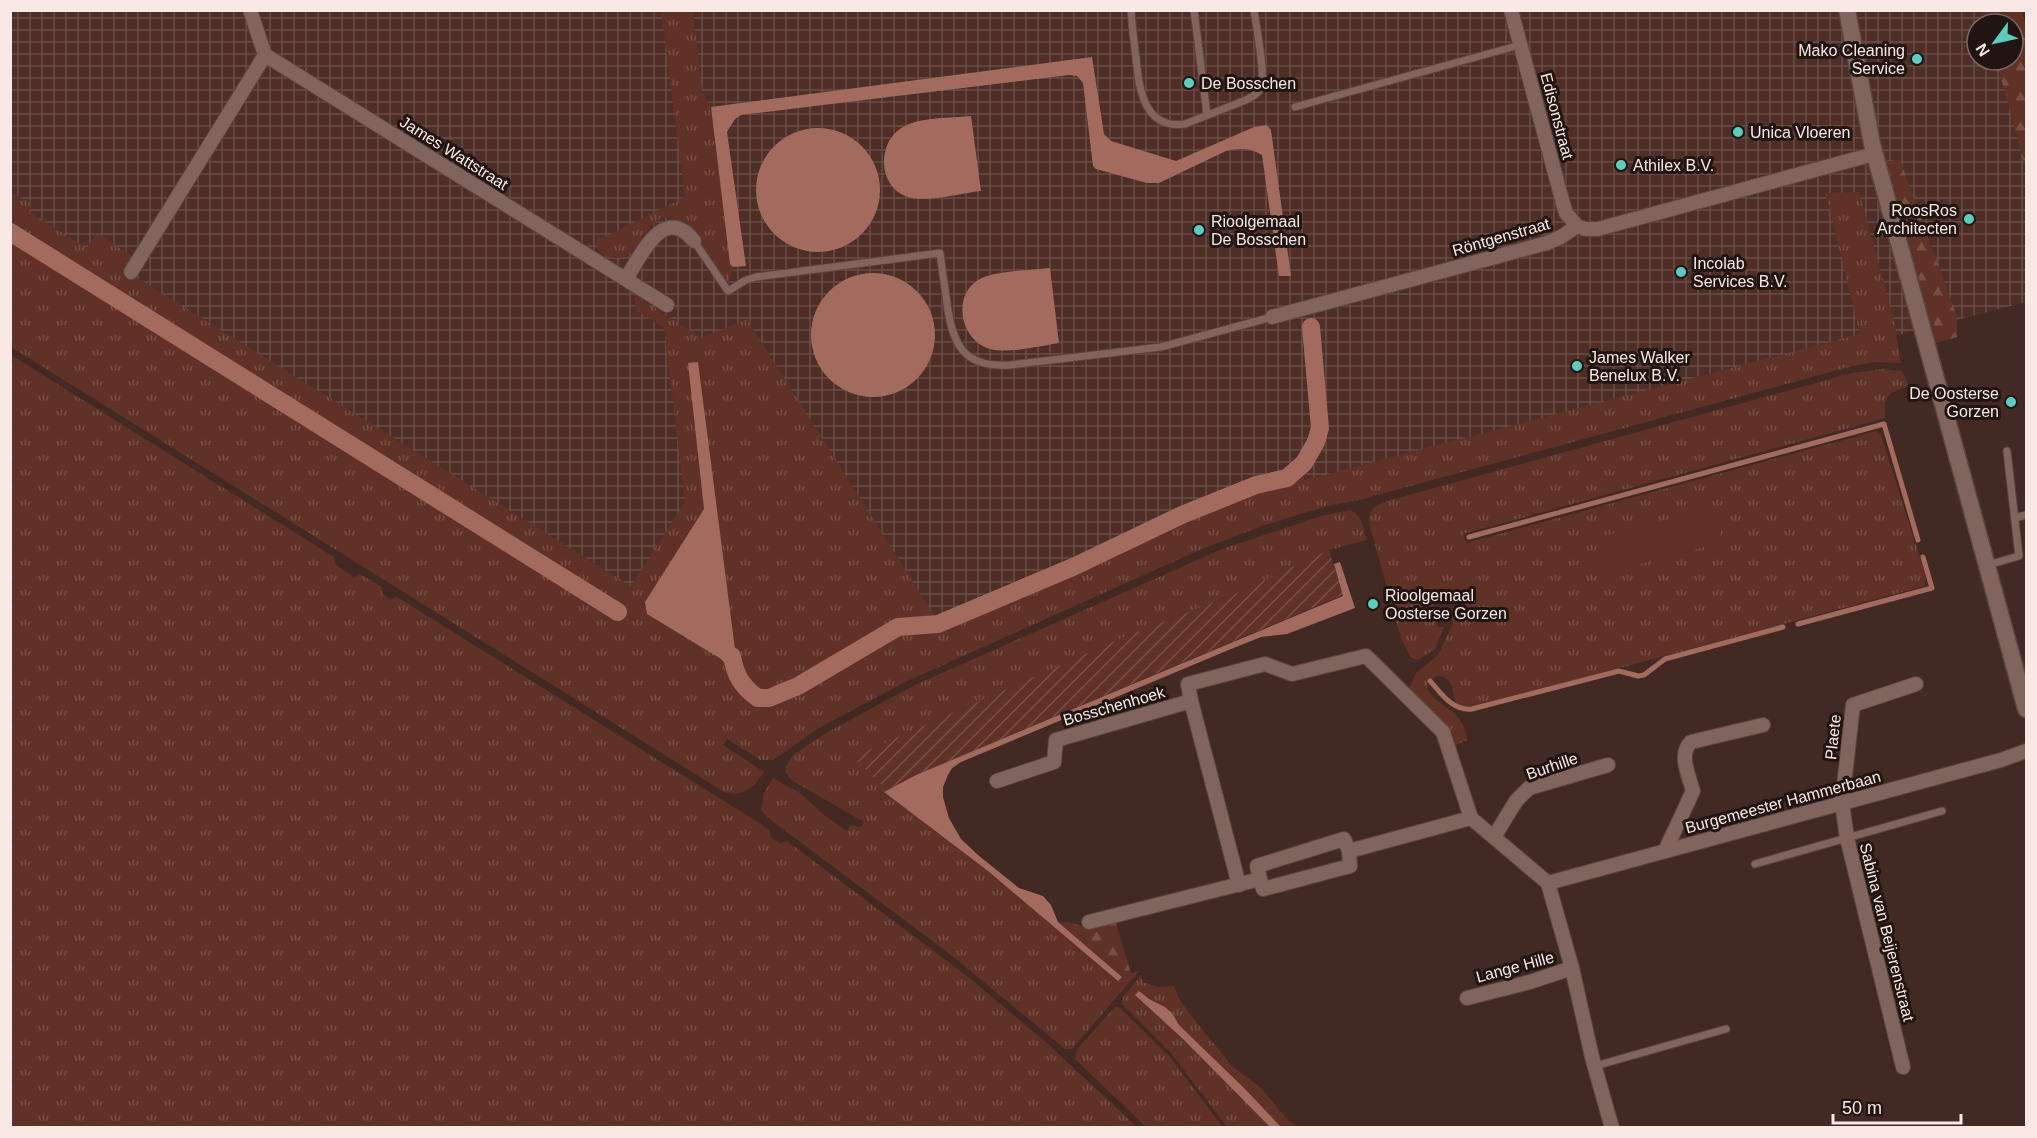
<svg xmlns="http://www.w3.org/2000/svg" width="2037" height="1138" viewBox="0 0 2037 1138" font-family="Helvetica,sans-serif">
	<defs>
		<pattern id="industrial-grid" width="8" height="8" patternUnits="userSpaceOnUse" patternTransform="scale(1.5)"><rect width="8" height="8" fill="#4e2e26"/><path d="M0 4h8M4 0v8" fill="none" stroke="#684c45"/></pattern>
		<pattern id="grass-tufts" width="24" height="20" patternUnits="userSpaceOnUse" patternTransform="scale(1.5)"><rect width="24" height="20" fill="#603126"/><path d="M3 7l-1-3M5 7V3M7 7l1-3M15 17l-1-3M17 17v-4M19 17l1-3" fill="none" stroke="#784f45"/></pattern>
		<pattern id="forest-firs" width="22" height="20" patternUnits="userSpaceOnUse" patternTransform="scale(1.5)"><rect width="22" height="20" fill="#603126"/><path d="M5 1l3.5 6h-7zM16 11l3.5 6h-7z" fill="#784f45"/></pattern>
		<pattern id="garden-furrows" width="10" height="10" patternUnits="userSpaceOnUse" patternTransform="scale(1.5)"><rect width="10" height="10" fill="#603126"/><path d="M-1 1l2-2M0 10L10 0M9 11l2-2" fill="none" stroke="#784f45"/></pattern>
	</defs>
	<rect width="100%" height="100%" fill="#422923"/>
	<!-- industrial -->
	<path fill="url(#industrial-grid)" fill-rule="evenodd" d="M10 11H2012L2026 83V302L1302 490 762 695 103 263 11 206ZM1977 24H2013V60H1977Z"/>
	<!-- grass -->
	<g fill="url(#grass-tufts)">
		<path d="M661 11H693L702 90 711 107 730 264 733 267 727 287 689 228C645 188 648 268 609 257 603 255 598 251 596 244L598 236 603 238 685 197Z"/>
		<path d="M10 191 33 205 29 212 87 248 96 233 131 255 123 269 631 586 685 502 664 328 636 310 634 295 702 338 747 319 937 620 908 619 884 626 778 691C747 701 742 684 736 657L698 363H689L704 509 645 602 648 614 721 659C728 665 730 671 733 679 745 706 765 706 788 696L897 632C910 629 923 633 936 629L1082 568 1246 496 1281 485 1303 474 1305 480 1860 334 1828 202 1824 193 1859 192 1893 316 1901 363 1873 362 1849 367 1359 500 1324 507 1262 526 1202 549 903 683 819 728 773 760H760L727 739 723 745 764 772C754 787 744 798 724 792L11 347Z"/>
		<polygon points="11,355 334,557 336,565 354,577 360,574 382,587 382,594 390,599 397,597 740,811 770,830 770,837 780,843 787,841 967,976 1048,1044 1137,1127 11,1127"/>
		<path d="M1882 369 1902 371 1909 386C1889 392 1883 395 1885 418L1463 534 1466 543 1876 431 1881 434 1882 438 1926 577 1925 586 1471 708 1457 705C1450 693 1457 679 1438 676 1408 689 1451 707 1458 717 1464 724 1465 732 1468 740L1455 745 1451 736 1409 689 1416 673 1438 655 1453 624 1450 611 1460 609 1457 594 1432 599 1438 627H1444L1435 649 1418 660 1410 657 1401 638 1369 523C1367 508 1379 504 1391 500L1852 373Z"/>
		<path d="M1350 510C1362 515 1363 528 1367 540L1329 550 1237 593 1117 640 854 757 887 790 884 792 988 871 1118 981 1123 976 1140 970 1072 1049H1065L946 951 772 821 761 810 764 793 773 778 800 793 824 815 847 831 850 825 861 827 864 822 791 780 786 773V766L793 755 826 733 915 685 1222 549 1321 516Z"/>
		<polygon points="1141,975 1143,982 1158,987 1174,986 1178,997 1189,1013 1232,1066 1261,1088 1288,1120 1298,1127 1281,1127 1245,1089 1179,1025 1172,1013 1165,1007 1149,999 1139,991 1136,996 1184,1040 1270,1127 1227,1127 1171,1053 1122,1004 1123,997"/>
		<polygon points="1116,1006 1120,1008 1169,1056 1223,1127 1146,1127 1075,1059 1077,1049"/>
	</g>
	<!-- forest -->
	<g fill="url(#forest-firs)">
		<polygon points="1983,11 2022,11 2026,29 2026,170 1996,60 2013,60 2013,24 1986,24"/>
		<polygon points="1887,160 1900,160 1957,316 1957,337 1936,343"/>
		<polygon points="1058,922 1069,922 1090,929 1116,923 1131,973 1122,977"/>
	</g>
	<!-- garden -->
	<polygon fill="url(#garden-furrows)" points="1329,550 1343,595 916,775 887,790 853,757 1117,640 1237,593"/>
	<!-- pitch -->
	<polygon fill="#603126" points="1714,507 1723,542 1606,573 1597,538"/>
	<!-- water -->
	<g fill="#a36b5e">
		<path d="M1092 57 1104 134 1111 141 1176 161 1254 127 1267 125 1271 130 1291 276H1279L1262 155C1250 148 1240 148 1226 151L1159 183H1147L1096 169 1093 166 1083 83 1077 76 1069 75 741 115 735 119 727 132 746 266 733 267 730 264 711 107Z"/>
		<path d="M971 116 981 191C963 193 928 202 912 198 878 191 875 143 903 127 919 117 952 118 971 116Z"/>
		<circle cx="818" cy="190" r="62"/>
		<path d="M1050 268 1059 343C1039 346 1009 354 990 349 959 340 951 292 982 278 997 271 1033 270 1050 268Z"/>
		<circle cx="873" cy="335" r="62"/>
		<polygon points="698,362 736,657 743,679 734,682 729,668 721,659 647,614 645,602 704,509 688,363"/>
		<polygon points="1340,562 1355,608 1287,634 1261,637 1231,649 961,762 952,768 948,775 943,787 943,797 949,818 961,839 978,855 1019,888 1043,896 1051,905 1058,922 1122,977 1118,981 988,871 884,792 916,775 1343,596 1334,564"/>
		<polygon points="1139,991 1149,999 1165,1007 1172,1013 1179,1025 1245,1089 1281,1127 1270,1127 1184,1040 1135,995"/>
	</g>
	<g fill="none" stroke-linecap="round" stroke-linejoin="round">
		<!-- stream -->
		<g stroke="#a36b5e" stroke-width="5">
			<polyline points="1469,537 1884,424 1918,540"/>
			<polyline points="1798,624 1932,588 1923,557"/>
			<path d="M1430 681C1442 694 1452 711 1472 709L1619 671 1638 676 1644 675 1665 659 1783 627"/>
		</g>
		<!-- canal -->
		<g stroke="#a36b5e" stroke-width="18">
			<polyline points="10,232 618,612"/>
			<path d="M732 656C735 675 742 687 758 698H769L798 686 898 627 938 624 1073 567 1184 514 1256 485 1287 478 1304 463 1316 442 1320 428 1311 327"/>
		</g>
		<!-- service casing -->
		<g stroke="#5a4540" stroke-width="9">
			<g id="service">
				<path d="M1131 10C1132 26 1134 42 1136 58 1139 87 1143 130 1185 124L1246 100C1252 97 1258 94 1261 88 1266 75 1256 26 1254 10"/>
				<polyline points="1194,10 1207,115"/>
				<polyline points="1295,107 1520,45"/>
				<path d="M694 241 728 291 746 280 756 277 940 253C942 270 945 287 947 304 953 345 963 368 1010 365L1161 347 1272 317"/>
				<polyline points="2015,518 2026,515"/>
				<polyline points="1988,565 2019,556 2007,451"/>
				<polyline points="1755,864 1942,811"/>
				<polyline points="1595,1066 1726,1029"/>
			</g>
		</g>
		<!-- minor casing -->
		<g stroke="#5a4540" stroke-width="16">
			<g id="minor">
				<polyline points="250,10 265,55 667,305"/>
				<polyline points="1511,10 1564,207 1566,213 1577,226"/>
				<polyline points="131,272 265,55"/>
				<path d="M626 279C641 255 664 203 694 241"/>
				<polyline points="1272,317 1547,243 1561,237 1577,226 1585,229 1598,229 1874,154"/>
				<polyline points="1191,701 1239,885"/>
				<polyline points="997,781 1054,762 1056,740 1191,701 1188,684 1265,664 1292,674 1366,656 1443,732 1471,818"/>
				<polyline points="1494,837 1516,801 1529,788 1608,765"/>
				<path d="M1665 851 1693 791C1689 776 1678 754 1691 742L1763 725"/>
				<polyline points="1260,879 1263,889 1350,866 1349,851"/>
				<polyline points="1089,922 1260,879 1257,866 1344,839 1349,851 1471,818 1548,883"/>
				<polyline points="1467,998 1530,982 1572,968"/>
				<polyline points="1903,1067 1847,838 1842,803 1853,705 1916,684"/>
				<polyline points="1612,1128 1592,1057 1572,968 1548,883 2001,760 2026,751"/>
			</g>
		</g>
		<!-- tertiary casing -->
		<g stroke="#5a4540" stroke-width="19">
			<polyline id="tertiary" points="1847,10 1872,144 2026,709"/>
		</g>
		<!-- service -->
		<use href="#service" stroke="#81645d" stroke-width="7"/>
		<!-- minor -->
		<use href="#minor" stroke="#81645d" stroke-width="14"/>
		<!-- tertiary -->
		<use href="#tertiary" stroke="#81645d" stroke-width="16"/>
	</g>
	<!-- markers -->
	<g fill="#59cebf" stroke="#211512" stroke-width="2">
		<circle cx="1917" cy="59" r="6"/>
		<circle cx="1189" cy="83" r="6"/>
		<circle cx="1738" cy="132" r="6"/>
		<circle cx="1621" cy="165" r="6"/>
		<circle cx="1969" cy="219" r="6"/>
		<circle cx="1199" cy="230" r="6"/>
		<circle cx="1681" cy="272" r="6"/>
		<circle cx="1577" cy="366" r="6"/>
		<circle cx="2011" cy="402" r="6"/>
		<circle cx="1373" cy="604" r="6"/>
	</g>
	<g text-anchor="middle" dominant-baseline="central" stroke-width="6" stroke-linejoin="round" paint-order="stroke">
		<!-- poi labels -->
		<g font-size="16" fill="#fae8e4" stroke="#211512" text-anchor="start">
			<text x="1905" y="50" text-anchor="end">Mako Cleaning<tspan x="1905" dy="18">Service</tspan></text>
			<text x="1201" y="83">De Bosschen</text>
			<text x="1750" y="132">Unica Vloeren</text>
			<text x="1633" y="165">Athilex B.V.</text>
			<text x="1957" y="210" text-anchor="end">RoosRos<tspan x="1957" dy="18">Architecten</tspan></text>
			<text x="1211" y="221">Rioolgemaal<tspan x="1211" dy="18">De Bosschen</tspan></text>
			<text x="1693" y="263">Incolab<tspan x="1693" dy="18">Services B.V.</tspan></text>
			<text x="1589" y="357">James Walker<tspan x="1589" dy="18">Benelux B.V.</tspan></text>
			<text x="1999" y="393" text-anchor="end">De Oosterse<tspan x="1999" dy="18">Gorzen</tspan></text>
			<text x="1385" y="595">Rioolgemaal<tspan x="1385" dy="18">Oosterse Gorzen</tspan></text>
		</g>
		<!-- street labels -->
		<g font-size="16" fill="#fae8e4" stroke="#211512">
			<text transform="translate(1557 116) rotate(75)">Edisonstraat</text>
			<text transform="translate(454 153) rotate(32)">James Wattstraat</text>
			<text transform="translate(1501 237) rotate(-16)">Röntgenstraat</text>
			<text transform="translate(1114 706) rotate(-16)">Bosschenhoek</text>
			<text transform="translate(1833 737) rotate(-84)">Plaete</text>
			<text transform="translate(1552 766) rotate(-19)">Burhille</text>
			<text transform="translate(1783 802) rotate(-15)">Burgemeester Hammerbaan</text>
			<text transform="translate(1887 932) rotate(76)">Sabina van Beijerenstraat</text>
			<text transform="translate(1515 967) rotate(-15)">Lange Hille</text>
		</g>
	</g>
	<!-- border -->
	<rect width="2037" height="1138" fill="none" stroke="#fae8e4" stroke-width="24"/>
	<!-- north arrow -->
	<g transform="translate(1995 42) rotate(237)"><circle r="28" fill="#211512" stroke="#786966" stroke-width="1.5"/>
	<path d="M0-4.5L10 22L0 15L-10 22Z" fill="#59cebf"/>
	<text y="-9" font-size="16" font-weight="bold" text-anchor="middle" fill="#fae8e4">N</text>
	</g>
	<!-- scale -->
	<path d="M1833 1114v9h128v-9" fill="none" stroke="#fae8e4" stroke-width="3"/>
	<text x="1842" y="1114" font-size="18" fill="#fae8e4" stroke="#211512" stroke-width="4.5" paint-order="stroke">50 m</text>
</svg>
